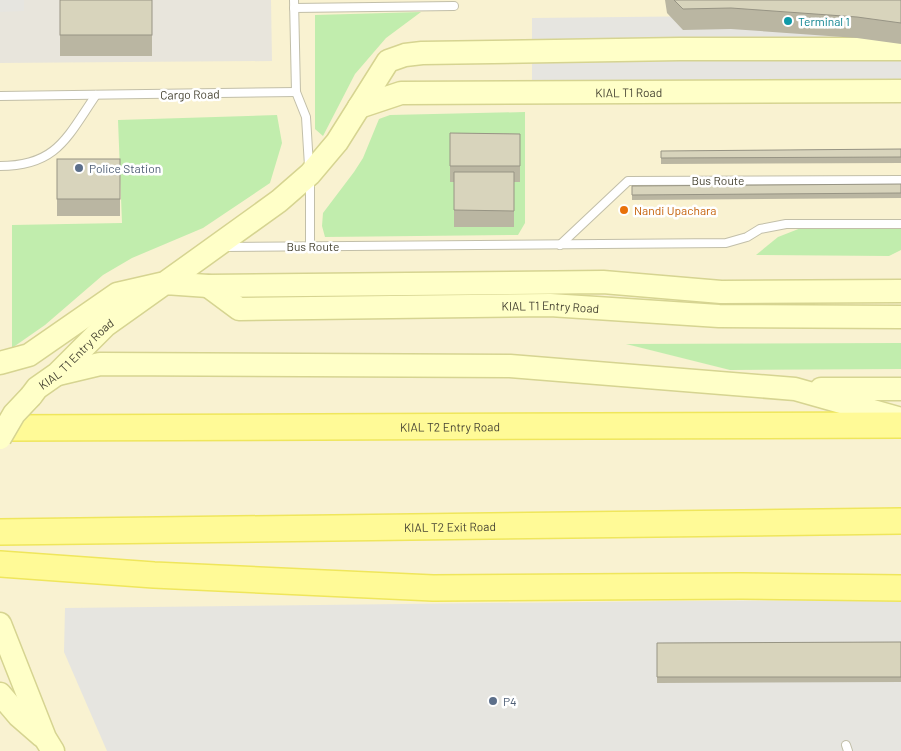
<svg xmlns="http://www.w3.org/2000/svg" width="901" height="751" viewBox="0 0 901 751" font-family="Barlow,sans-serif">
	<rect width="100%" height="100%" fill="#f5f4e8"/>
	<!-- commercial -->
	<rect fill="#f9f2d1" x="0" y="0" width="901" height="751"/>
	<!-- industrial -->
	<polygon fill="#e8e5dc" points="0,0 271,0 272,61 0,63"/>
	<!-- green -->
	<g fill="#c1edad">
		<polygon points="421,12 386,38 355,74 323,136 315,129 315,15"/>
		<polygon points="525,112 525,223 518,235 325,237 322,226 323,213 354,172 363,158 379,119 390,115"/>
		<polygon points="277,115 282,143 270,183 203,228 132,258 103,275 45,325 12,348 12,225 122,223 118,120"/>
		<polygon points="801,228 901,228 901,250 889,256 756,255 778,237"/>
		<polygon points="901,343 901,369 730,370 626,344"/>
	</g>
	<!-- parking -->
	<g fill="#e6e5e0">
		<polygon points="0,0 24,0 24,11 0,12"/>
		<polygon points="901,14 901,81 532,85 532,18"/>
		<polygon points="901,600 901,751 107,751 64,652 65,608 671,601"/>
	</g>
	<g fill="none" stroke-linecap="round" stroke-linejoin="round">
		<!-- service casing -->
		<g stroke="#c2bfa9" stroke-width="10">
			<g id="service">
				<polyline points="294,0 296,92 306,117 309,166"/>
				<polyline points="294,8 454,6"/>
				<polyline points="0,96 296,92"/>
				<path d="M0 166C57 166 67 137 96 95"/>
				<polyline points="560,245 628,181 901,180"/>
				<polyline points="310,246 310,180"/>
				<polyline points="225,247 726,243 747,237 760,229 786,224 901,224"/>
				<polyline points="846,745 848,751"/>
			</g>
		</g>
		<!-- secondary casing -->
		<g stroke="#d6d491" stroke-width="25">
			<g id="secondary">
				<path id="s1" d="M359 107 401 93 901 91"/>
				<path id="s2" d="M208 286 239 309 550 305 719 316 901 317"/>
				<polyline points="0,363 29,355 117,294 165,283 279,201 310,174 337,142 388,61 405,55 422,53 680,49 901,49"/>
				<polyline points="58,374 100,364 510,366 795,389 901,419"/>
				<polyline points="821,389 901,389"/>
				<path id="s3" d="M31 396 37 388 57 374 106 325 165 283 208 286 603 282 721 292 901 291"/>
				<polyline points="0,624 45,738 53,751"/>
				<polyline points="0,694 19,716 42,736"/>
			</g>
		</g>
		<!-- primary casing -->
		<g stroke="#efe65c" stroke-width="28">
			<g id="primary">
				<path id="s4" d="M0 428 901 425"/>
				<path id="s5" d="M0 532 901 521"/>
				<polyline points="0,564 154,575 433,588 741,586 901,588"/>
			</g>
		</g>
		<!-- service -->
		<use href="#service" stroke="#fff" stroke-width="8"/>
		<!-- secondary -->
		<use href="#secondary" stroke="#ffffc8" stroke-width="22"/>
		<!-- primary -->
		<use href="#primary" stroke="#fffa97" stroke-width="25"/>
		<!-- secondary-bridge casing -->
		<g stroke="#d6d491" stroke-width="25" stroke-linecap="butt">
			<polyline id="secondary-bridge" points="0,438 14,414 31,396"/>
		</g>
		<!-- secondary-bridge -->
		<use href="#secondary-bridge" stroke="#ffffc8" stroke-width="22"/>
	</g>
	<!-- wall -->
	<g fill="#bab6a2">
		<rect x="60" y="0" width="92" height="56"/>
		<polygon points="665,0 901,0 901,44 857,38 731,29 683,30 667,13"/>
		<polygon points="450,133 520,134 520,182 514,182 514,227 454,227 454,182 450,182"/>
		<polygon points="901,149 901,163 661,164 661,151"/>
		<rect x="57" y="159" width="63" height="57"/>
		<polygon points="901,184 901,198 632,200 632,186"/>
		<polygon points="901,642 901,682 657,683 657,643"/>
	</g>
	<!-- building -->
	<g fill="#d8d4bc" stroke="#979484">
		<rect x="60" y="0" width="92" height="35"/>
		<polygon points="674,0 901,0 901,23 857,17 731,8 683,9"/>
		<polygon points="450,133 520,134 520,166 450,166"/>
		<polygon points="901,149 901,157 661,158 661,151"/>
		<rect x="57" y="159" width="63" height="40"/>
		<polygon points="454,172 514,172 514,211 454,210"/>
		<polygon points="901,184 901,193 632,195 632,186"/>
		<polygon points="901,642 901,677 657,677 657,643"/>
	</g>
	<!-- markers -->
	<circle fill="#0f9aa8" stroke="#fff" stroke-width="2" cx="788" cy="21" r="5"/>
	<g fill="#5c6f8a" stroke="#fff" stroke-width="2">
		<circle cx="79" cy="168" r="5"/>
		<circle cx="493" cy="701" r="5"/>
	</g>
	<circle fill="#e8710a" stroke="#fff" stroke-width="2" cx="624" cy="210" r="5"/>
	<g text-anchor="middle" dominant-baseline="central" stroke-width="5" stroke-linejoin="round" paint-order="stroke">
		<!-- culture labels -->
		<g font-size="12" fill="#0d838f" stroke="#fff" text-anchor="start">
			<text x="798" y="21">Terminal 1</text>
		</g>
		<!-- street labels -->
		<g font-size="12" fill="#494635" stroke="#fff">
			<text stroke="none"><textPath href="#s1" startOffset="272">KIAL T1 Road</textPath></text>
			<text transform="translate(190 94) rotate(-1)">Cargo Road</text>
			<text x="718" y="180">Bus Route</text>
			<text x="313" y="246">Bus Route</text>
			<text stroke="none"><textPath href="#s2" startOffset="350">KIAL T1 Entry Road</textPath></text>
			<text stroke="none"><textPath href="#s3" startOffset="62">KIAL T1 Entry Road</textPath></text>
			<text stroke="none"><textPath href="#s4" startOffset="450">KIAL T2 Entry Road</textPath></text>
			<text stroke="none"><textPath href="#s5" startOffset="450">KIAL T2 Exit Road</textPath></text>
		</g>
		<!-- service labels -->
		<g font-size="12" fill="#4e5e75" stroke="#fff" text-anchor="start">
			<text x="89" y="168">Police Station</text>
			<text x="503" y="701">P4</text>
		</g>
		<!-- food labels -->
		<g font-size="12" fill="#c56008" stroke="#fff" text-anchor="start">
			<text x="634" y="210">Nandi Upachara</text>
		</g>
	</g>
</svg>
